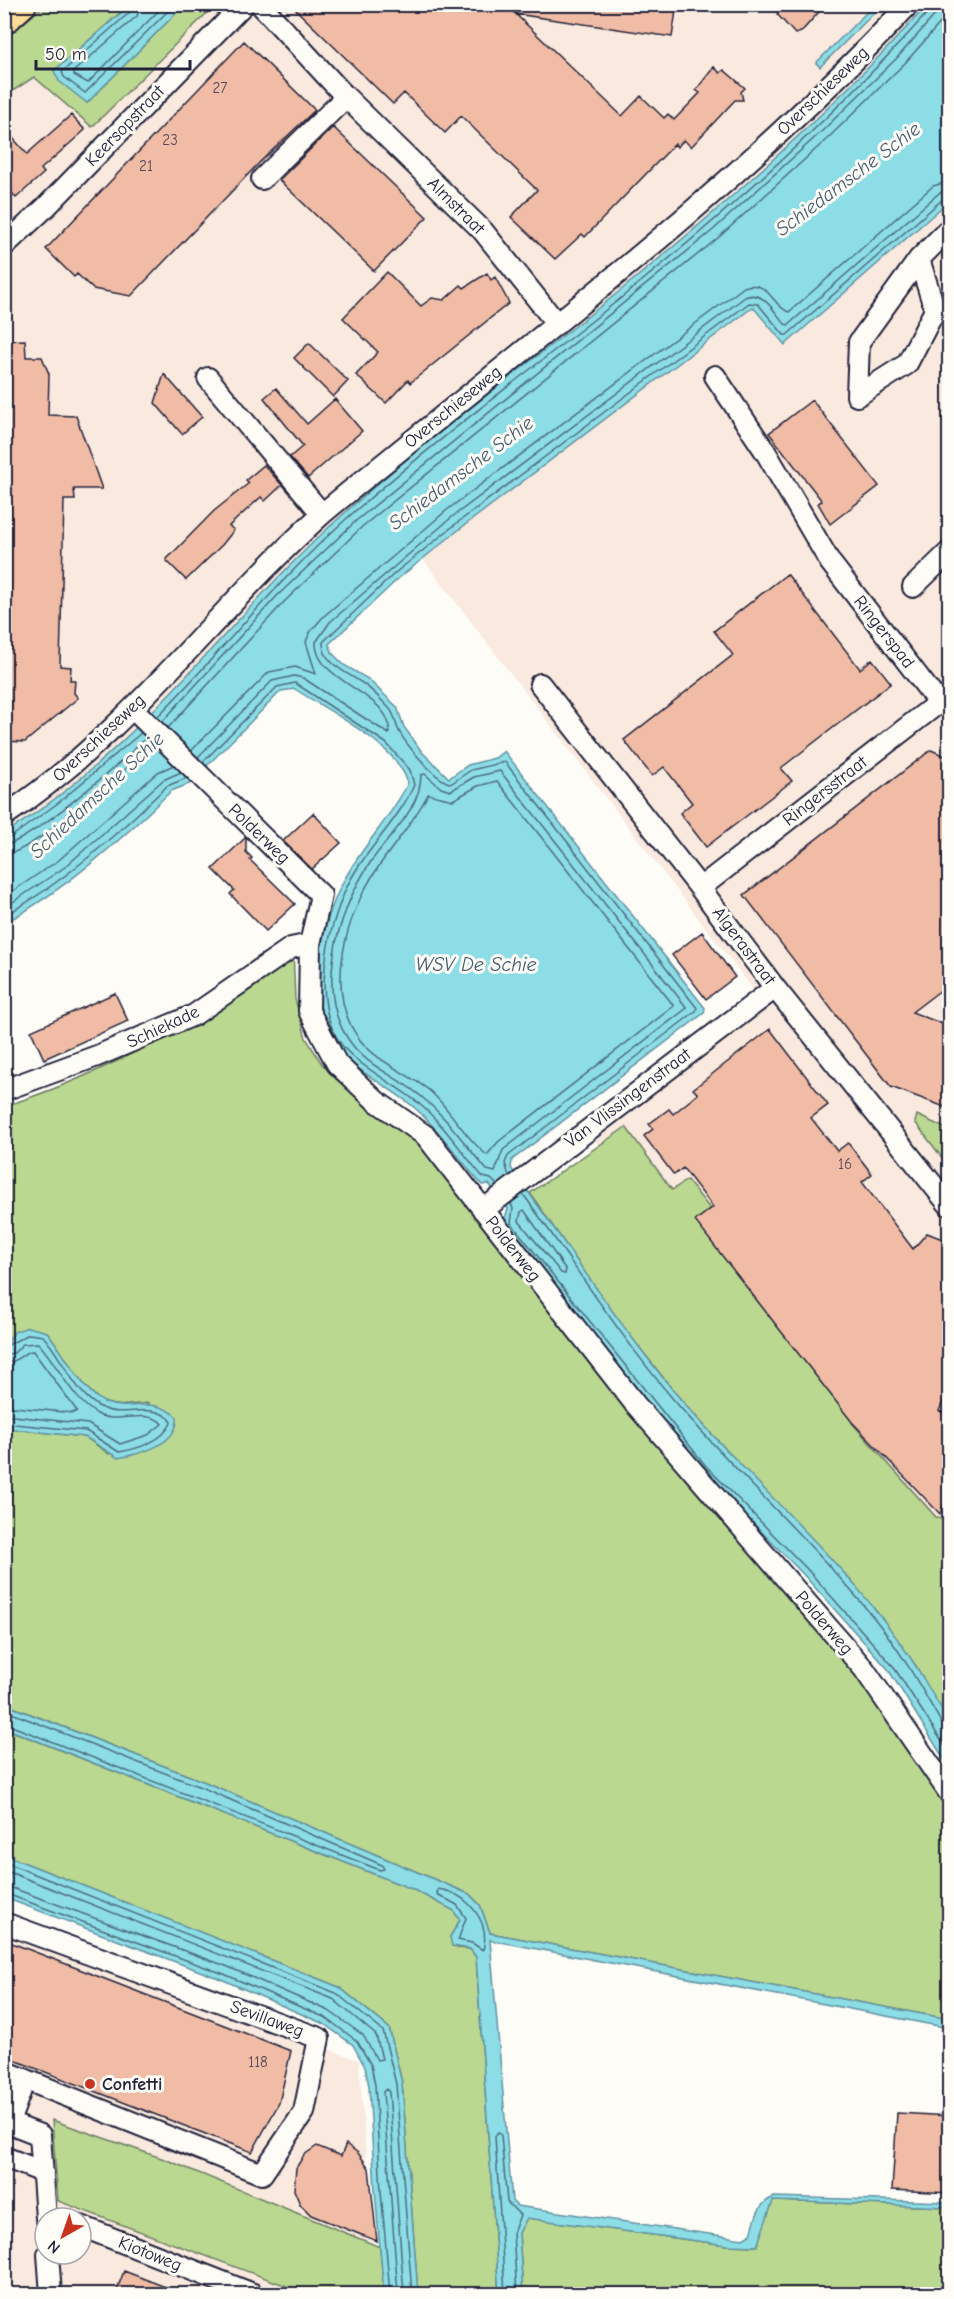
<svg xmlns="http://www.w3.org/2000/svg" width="954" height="2299" viewBox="0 0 954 2299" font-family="'Comic Neue',sans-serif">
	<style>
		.built { fill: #f9e9de; fill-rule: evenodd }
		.green { fill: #bad890; stroke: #6e7d66; stroke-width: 1.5 }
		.water { fill: #8cdde6; stroke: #6292a2; stroke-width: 1.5 }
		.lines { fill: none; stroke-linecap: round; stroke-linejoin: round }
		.shore { stroke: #4c6d7f; stroke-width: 1.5 }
		.building { fill: #f1bca5; stroke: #22223b; stroke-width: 1.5 }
		.minor-casing { stroke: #22223b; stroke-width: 24 }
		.major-casing { stroke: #22223b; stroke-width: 30 }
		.minor { stroke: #fdfcf7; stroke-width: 20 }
		.major { stroke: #fedd96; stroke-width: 26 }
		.poi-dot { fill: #c8321e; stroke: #fdfcf7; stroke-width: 2 }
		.labels { text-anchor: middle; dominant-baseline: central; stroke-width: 6; stroke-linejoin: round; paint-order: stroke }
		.number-label { font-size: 15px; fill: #564856 }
		.street-label { font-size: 18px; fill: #22223b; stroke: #fdfcf7 }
		.poi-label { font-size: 18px; font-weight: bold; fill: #22223b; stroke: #fdfcf7; text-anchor: start }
		.water-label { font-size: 20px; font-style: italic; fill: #425a6e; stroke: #fdfcf7 }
	</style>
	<rect width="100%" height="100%" fill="#fdfcf7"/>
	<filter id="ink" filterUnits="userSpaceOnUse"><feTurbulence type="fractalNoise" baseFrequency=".0167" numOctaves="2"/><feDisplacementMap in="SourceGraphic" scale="12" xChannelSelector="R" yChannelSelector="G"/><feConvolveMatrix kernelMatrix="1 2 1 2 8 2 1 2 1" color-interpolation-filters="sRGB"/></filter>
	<g filter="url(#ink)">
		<path class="built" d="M5,5H949V1544L911,1526L595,1141L762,1001L390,516L5,854Z
			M4,1917L359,2061L376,2294H5ZM45,2218H81V2254H45Z"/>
		<path class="green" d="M45,5H129L54,71L87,103L184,5H215L92,127L34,77L5,96V39Z
			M293,949L295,999L306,1038L322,1064L336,1079L417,1138L622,1403L688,1482L789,1586L919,1750L949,1805V2019L490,1933L480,1905L469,1894L205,1782L5,1704V1428L85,1437L109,1454L148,1403C135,1404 119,1408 106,1403C84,1394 63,1351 47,1332L6,1342L5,1347V1106C68,1086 130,1057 188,1023C224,1002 258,974 293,949Z
			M917,1115L949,1130V1167L915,1122Z
			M626,1127L672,1190L687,1180L847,1379L855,1406L852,1423L936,1517L949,1522V1726L916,1666L887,1625L850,1580L735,1460L677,1395L617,1319L530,1193Z
			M4,1728L412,1889L453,1910L460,1920L450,1937L457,1948L470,1949L476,1957L499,2294H418L402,2083L389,2028L339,1987L5,1855Z
			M52,2120L167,2160L380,2247L384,2294H308L58,2201Z
			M773,2201L949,2207V2294H523L519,2233L527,2218L727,2245L756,2246Z"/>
		<path class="water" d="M130,5H184L87,103L59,81L54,71Z
			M870,5H882L820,67L816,63L869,10Z
			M927,5H949V201L785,345L753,307L461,528L399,578L329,644L333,654L344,665L368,679L397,707L404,727L422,752L449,778L468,765L495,758L504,751L705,1008L704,1013L512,1160L511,1168C567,1244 617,1323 677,1395C760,1494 867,1577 930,1690C936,1701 947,1714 949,1726C952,1738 949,1754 949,1767L888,1669L802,1573L701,1470L503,1223L508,1209L489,1184L482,1185C460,1160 441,1132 416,1109C395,1090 367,1078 346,1058C303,1017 317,934 341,886C359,849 390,820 408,783C396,743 329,712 295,689L281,691L189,784L171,791C121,840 66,889 5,923V833C141,750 231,613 349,509C434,433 527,365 616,294C726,205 833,110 927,5Z
			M28,1327L47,1332C63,1351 84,1394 106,1403C133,1413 150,1394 177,1417C179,1444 140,1454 118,1458L85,1437L5,1428V1347L14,1332Z
			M4,1704L205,1782L469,1894L480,1905L490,1933L949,2019V2028L490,1940L512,2201L517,2206L743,2239L751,2234C756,2218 757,2204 774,2197L949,2202V2207L773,2201L757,2246L727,2245L527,2218L519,2233L523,2294H499L476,1957L470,1949L452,1946L450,1937L460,1920L453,1910L412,1889L5,1728Z
			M5,1855L339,1987L389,2028L402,2083L418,2294H384L375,2191L369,2086L365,2067L353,2045L324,2024L221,1979L5,1898Z"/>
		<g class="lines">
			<path class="shore" d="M133,4L131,11L62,72L64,77L85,93L175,4
				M141,4L137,16L74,71V75L88,83L165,4
				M157,717C224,649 282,575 354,512C440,437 532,369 621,298C730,210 836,115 929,11L931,4
				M162,722L278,595L357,520L712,231L820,133L897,58L935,15L938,4
				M168,728L285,601L363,526L718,238L826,140L905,63L942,21L947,4
				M191,751L269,672L295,667L316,674L306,642L310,632L324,616L447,510L744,287C770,279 771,306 789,312L933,186L950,181
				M198,757L272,681L294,676L303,678L389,734C396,694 314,683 316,642L330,622L452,517L745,297C763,289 774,312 785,324L788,325L939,193L950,190
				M203,762L277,687L295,683L386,743L410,770L414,785C397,824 362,852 345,891C325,938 308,1016 351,1055C371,1073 396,1085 417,1102C443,1123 462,1153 483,1177L491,1179L497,1185
				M500,771L687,1008L503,1150L495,1172L487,1170C466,1146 448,1119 423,1098C402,1079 372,1069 354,1047C312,997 337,912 370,863C388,836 421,809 421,775L425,774L441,788L450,791L474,777Z
				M497,781L674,1006L498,1142L487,1155C465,1138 451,1110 430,1091C408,1073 377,1062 360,1040C323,992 346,915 377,869C394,843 414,822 428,794L453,800L478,786Z
				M4,838L11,837L58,803L141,733
				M4,845C28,844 126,758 146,738
				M4,855C31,854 130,766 153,744
				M4,897L59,860L158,772L174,765
				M4,908L65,867L163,780L181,772
				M4,916C65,882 117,834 167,786L187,778
				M509,1176L505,1163L508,1156L696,1011L697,1008L505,762L471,770L452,783C438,784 404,742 398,729C395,722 395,714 389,708C381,700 372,689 362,683C348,673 322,663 323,642L395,573L457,523L749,303L758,304L784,335H787L943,199L950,197
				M523,1194C573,1262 618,1334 673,1399C740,1478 818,1547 882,1628C905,1658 923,1691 942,1724L950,1727
				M511,1203L513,1209L511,1223L706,1466L807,1569L893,1666L950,1754
				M524,1210L566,1270L565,1274L561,1273L519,1221L521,1212Z
				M4,1347L29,1334L43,1336C63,1358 75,1395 102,1408C125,1419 149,1401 170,1419L171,1423C163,1441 138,1449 119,1452L86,1431L4,1423
				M4,1355L14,1353L23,1344L38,1343C59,1365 70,1399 99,1415C117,1424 149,1408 162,1424L148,1435L120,1444L88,1424L4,1415
				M4,1364C17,1363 23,1351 33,1351L77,1411L73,1413L4,1406
				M4,1710L203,1788L382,1865L384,1869L380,1870L4,1723
				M4,1862L336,1993L383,2031L396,2084L412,2294
				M4,1870L333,1999L376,2035L382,2059L377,2060L363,2035L329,2011L226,1966L4,1885
				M438,1889C467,1893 491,1921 483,1950L472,1943L458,1940L466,1918L457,1905L437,1894Z
				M4,1893L224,1974L326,2018L357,2041L371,2065L375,2085L381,2191L390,2294
				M398,2294L383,2092L386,2089L389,2092L404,2294
				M505,2294L495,2136L498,2132L501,2135L507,2202L520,2215L513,2233L517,2294"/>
		</g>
		<path class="building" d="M290,4H505L622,116L641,96L664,118L668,114L674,120L700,93L696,90L714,67L720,73L724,70L745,88L741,92L743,100H735L691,147L684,140L677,147L675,144L585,237L582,234L555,259L511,217L537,190L461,116L445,133L404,93L393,104Z
			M517,4H677L672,37L516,14Z
			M785,4H826L801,32L795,34L777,14Z
			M244,41L315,110L260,162L131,296L93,289L77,274L74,277L46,249Z
			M71,115L85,130L41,169L44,173L16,198L4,183V128L27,154Z
			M333,127L427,217L374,271L279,180Z
			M387,272L421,306L432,298L444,300L461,285L464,288L487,273L491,280L495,277L509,303L410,383L408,380L386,403L356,375L378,352L343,318Z
			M25,340L26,357H42L49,374L48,415L76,416L102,489H74L75,500H64L60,666L71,667L70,680H75L74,693L78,698L25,742L4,741V341Z
			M309,343L348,381L333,397L294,358Z
			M164,374L202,417L182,434L155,403Z
			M276,388L307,424L335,399L362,431L308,478L290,457L303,446L264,398Z
			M812,400L879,486L830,524L818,503L822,501L769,433Z
			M264,465L282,485L265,501L261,497L229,526L234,530L222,545L186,580L166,560L214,511L249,483L246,480Z
			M787,574L860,669L872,659L891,683L781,768L792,781L706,847L680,813L692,803L664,767L652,776L624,740L733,655L714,631Z
			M931,750L950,758V983L912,1012L950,1027V1109L891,1087L744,895Z
			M313,813L341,843L312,869L283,841Z
			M246,837V852L252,858L250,860L295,904L266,931L230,894L234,890L213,869Z
			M702,932L735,977L706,999L672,955Z
			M115,993L128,1021L44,1059L31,1031Z
			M770,1029L828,1105L811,1118L837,1151L848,1143L872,1174L862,1182L913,1249L927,1233L950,1242V1385L939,1411L950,1415V1489L940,1514L852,1422L794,1348L695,1221L713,1207L683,1168L674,1175L644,1136L653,1129L649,1124L669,1109L673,1114L698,1094L693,1089Z
			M4,1940L291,2051L279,2103L252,2152L4,2056Z
			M897,2113L950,2116V2193L892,2190Z
			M346,2144L358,2153L369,2168L377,2241L311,2215L300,2204L294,2190L296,2168L304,2155L317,2146L341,2156Z
			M124,2271L181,2293V2295H115Z"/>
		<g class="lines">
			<defs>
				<path id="minor" d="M260,4L346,97L483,231L557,324
					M262,179L346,97
					M4,246L46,207L244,4
					M919,259L935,310L907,364L857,396L859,342L919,259L950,228
					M715,376L765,451L830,562L938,702
					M208,378L322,514
					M913,587L950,551
					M540,684L700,888L775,988L950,1206
					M133,709L321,895L310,944L309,1011L337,1064L376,1101L426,1136L635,1404L864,1669L950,1794
					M4,816C128,734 214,612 322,514C521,349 732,195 909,4
					M700,888L950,694
					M4,1090L97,1056L194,1015L291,948L310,944
					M483,1210L775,988
					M4,1923L319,2038L304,2112L262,2174L4,2071
					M4,2121L40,2135L46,2218
					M9,2122L25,2079
					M4,2157L43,2172
					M81,2226L253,2294
					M48,2254L51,2294"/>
				<path id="major" d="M4,21L23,4"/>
			</defs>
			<use href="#minor" class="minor-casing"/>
			<use href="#major" class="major-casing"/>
			<use href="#minor" class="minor"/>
			<use href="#major" class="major"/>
		</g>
	</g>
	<circle class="poi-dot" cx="90" cy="2084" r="6"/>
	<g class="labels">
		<g class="number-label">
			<text x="220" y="88">27</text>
			<text x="170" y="140">23</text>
			<text x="146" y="166">21</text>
			<text x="845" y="1164">16</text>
			<text x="258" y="2062">118</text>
		</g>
		<g class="street-label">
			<text transform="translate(823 91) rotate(-44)">Overschieseweg</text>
			<text transform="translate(125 126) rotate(-46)">Keersopstraat</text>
			<text transform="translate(456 206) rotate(45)">Almstraat</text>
			<text transform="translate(453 407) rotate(-39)">Overschieseweg</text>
			<text transform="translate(884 632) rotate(52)">Ringerspad</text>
			<text transform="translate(99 738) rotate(-43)">Overschieseweg</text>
			<text transform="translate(825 791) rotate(-38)">Ringersstraat</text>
			<text transform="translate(259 834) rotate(44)">Polderweg</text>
			<text transform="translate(744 946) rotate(53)">Algerastraat</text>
			<text transform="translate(163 1027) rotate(-25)">Schiekade</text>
			<text transform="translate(628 1098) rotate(-37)">Van Vlissingenstraat</text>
			<text transform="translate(513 1249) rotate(52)">Polderweg</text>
			<text transform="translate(824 1623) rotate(49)">Polderweg</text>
			<text transform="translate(267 2019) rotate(20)">Sevillaweg</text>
			<text transform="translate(150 2254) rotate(22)">Kiotoweg</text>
		</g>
		<g class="poi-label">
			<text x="102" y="2084">Confetti</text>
		</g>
		<g class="water-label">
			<text transform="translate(848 179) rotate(-37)">Schiedamsche Schie</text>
			<text transform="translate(461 473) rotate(-37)">Schiedamsche Schie</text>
			<text transform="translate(97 795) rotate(-43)">Schiedamsche Schie</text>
			<text x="476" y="964">WSV De Schie</text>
		</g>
	</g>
	<rect width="954" height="2299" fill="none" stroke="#fdfcf7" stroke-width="24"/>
	<rect x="12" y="12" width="930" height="2275" fill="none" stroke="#22223b" stroke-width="2" filter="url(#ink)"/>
	<g transform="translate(63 2236) rotate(220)"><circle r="28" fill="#fdfcf7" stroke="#a5a5ac" stroke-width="1.5"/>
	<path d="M0-4.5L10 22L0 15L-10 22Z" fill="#c8321e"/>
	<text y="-9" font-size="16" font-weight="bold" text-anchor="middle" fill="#22223b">N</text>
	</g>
	<path d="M36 60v9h154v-9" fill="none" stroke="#22223b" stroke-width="3"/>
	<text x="45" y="60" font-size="18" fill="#22223b" stroke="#fdfcf7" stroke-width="4.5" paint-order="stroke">50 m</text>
</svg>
